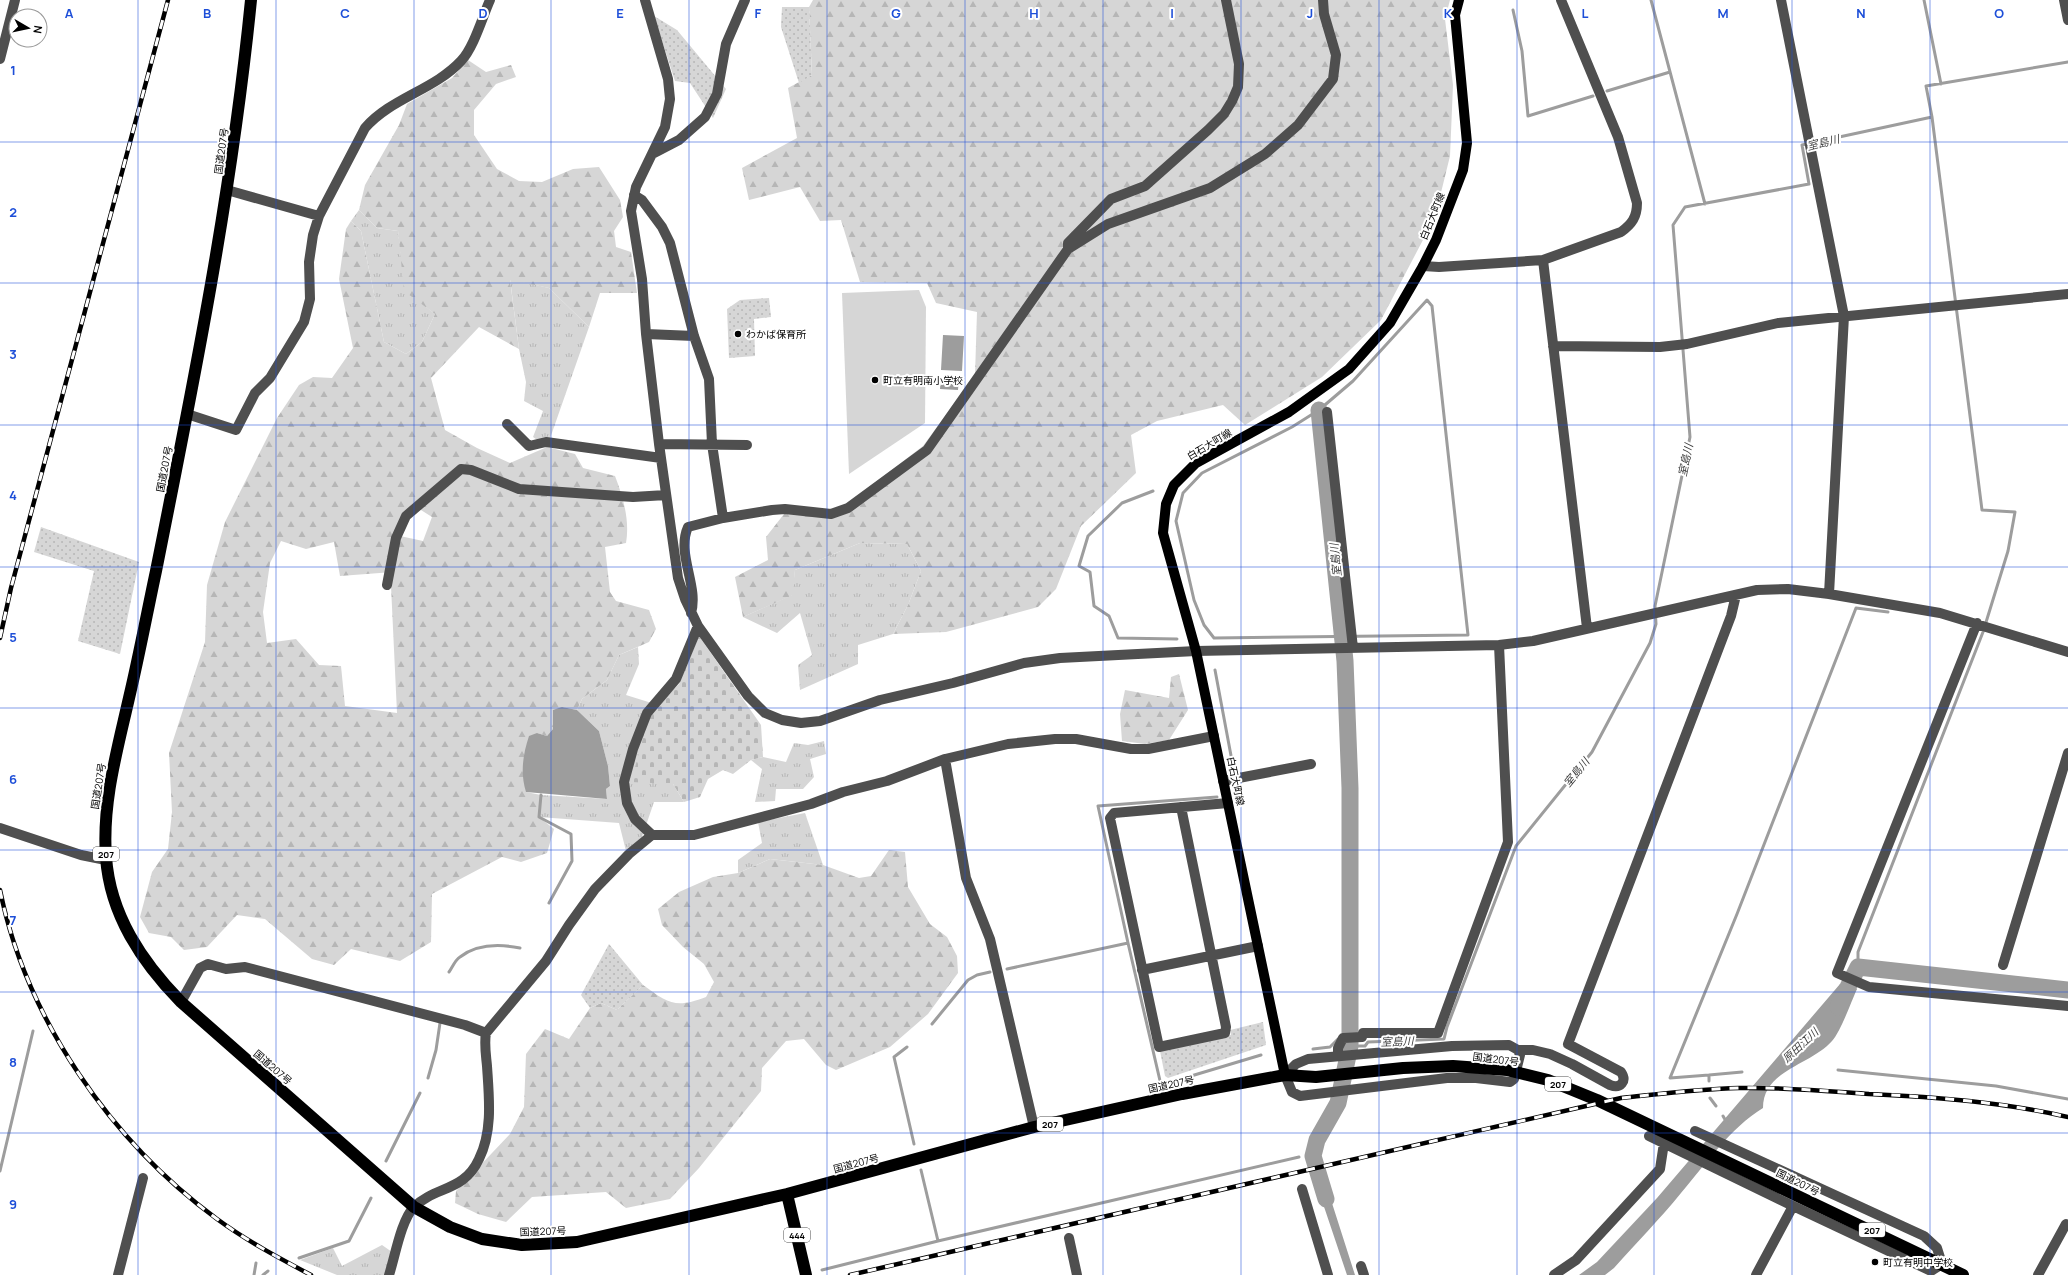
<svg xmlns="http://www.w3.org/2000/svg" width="2068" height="1275" viewBox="0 0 2068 1275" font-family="Manrope,'Noto Sans JP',sans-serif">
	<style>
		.grass { fill: url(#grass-tufts) }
		.forest { fill: url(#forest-firs); fill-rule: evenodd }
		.cemetery { fill: url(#cemetery-stones) }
		.park { fill: url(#park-dots) }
		.pitch { fill: #d6d6d6 }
		.water { fill: #9d9d9d }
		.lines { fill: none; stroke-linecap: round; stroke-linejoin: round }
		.stream { stroke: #9d9d9d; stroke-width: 3 }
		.river { stroke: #9d9d9d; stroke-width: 17 }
		.minor { stroke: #4f4f4f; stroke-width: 10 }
		.major { stroke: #000; stroke-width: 10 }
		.highway { stroke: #000; stroke-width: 12 }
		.rail-casing { stroke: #000; stroke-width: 4.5 }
		.rail { stroke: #fff; stroke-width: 3; stroke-dasharray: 9; stroke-linecap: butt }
		.grid { fill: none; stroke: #1d4ed8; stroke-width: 1; stroke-opacity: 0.55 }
		.poi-dot { fill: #000; stroke: #fff; stroke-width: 1.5 }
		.labels { text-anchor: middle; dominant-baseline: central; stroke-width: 4; stroke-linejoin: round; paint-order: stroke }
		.shield { fill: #fff; stroke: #4c4c4c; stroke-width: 1 }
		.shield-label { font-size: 9px; font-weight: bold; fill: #000 }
		.street-label { font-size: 10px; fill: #000; stroke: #fff }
		.poi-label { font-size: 10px; fill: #000; stroke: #fff; text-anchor: start }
		.water-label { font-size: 11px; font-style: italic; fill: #3e3e3e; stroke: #fff }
		.grid-label { font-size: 13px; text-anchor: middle; font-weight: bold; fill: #1d4ed8; stroke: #fff; stroke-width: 4; stroke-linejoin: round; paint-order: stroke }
	</style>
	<defs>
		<pattern id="grass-tufts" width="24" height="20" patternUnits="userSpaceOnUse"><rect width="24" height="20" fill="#d6d6d6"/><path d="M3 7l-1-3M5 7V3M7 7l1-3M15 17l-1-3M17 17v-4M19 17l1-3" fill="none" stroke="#b6b6b6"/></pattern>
		<pattern id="forest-firs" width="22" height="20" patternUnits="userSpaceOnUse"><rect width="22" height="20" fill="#d6d6d6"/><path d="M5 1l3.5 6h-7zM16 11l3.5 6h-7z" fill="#b6b6b6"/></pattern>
		<pattern id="cemetery-stones" width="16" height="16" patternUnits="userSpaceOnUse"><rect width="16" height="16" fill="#d6d6d6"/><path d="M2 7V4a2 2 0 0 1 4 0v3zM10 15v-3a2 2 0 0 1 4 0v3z" fill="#b6b6b6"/></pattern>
		<pattern id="park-dots" width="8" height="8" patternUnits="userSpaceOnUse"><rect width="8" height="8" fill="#d6d6d6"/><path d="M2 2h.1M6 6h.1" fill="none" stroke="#b6b6b6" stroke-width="1.8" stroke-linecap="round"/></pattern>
	</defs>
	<rect width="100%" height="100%" fill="#fff"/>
	<path class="grass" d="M359,210L377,228L398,231L405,290L435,314L422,342L406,354L384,342L361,231L351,221Z
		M510,279L549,288L589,327L547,447L533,437L543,411L524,401L526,382L519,349Z
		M860,543L907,544L921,571L908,605L893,634L858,645V664L800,690L798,665L812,655L800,613L777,633L743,617L792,595L795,570Z
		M638,647L639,664L626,695L658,705L673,784L684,802H654L642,837L626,851L619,823L539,817L541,795L607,799L606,789L610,786L608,766L599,731L577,710L582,699L607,680L619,655Z
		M824,741L826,754L810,759L814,777L803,789H776L775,801L755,802L762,769L751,760L763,757L786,762L794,743L808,745Z
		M805,813L823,865L770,859L738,873V860L762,843L758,822Z
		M382,1245L392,1252L384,1275H337L300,1260L333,1248L342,1266Z"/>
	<path class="forest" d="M813,0H1450L1445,19L1453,85L1450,156L1435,217L1381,320L1322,377L1245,425L1223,405L1157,421L1131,435L1136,473L1081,526L1056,589L1038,607L946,632L893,634L908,605L921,571L907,544L860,543L795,570L793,595L743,617L735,577L768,560L766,537L784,514L831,511L847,504L923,446L975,375L977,312L936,303L927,283L860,282L841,220L820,221L800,187L749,200L742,168L797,138L788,88L812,75L809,7Z
		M468,60L486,72L511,65L516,77L496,84L474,110V135L497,169L519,181L542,182L573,169L599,167L620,200L623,217L614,231L616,247L631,252L637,293H600L589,327L549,288L510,280L519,349L479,327L431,378L445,430L477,448L510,463L547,447L575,454L583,468L615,476C623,497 630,520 626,543L605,547L610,592L616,601L649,610L656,629L649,642L619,655L607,680L582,699L577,710L562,707L553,729L547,736L537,733L526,792L541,795L539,817L554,829L547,853L521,862L502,857L432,894L431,942L400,961L351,949L334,965L312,959L265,919L237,915L207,947L184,950L171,937L149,933L140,917L152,872L168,849L172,812L169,753L205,642L207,585L225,522L277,418L299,385L313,377L332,378L353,348L339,279L346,229L351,221L361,231L384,342L406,354L422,342L435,314L404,291L398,231L377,228L359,210L365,185L399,125L407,104L452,78ZM413,505L432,517L423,541L400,536ZM281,541L306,549L334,542L340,576L393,572L391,586L397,713L345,706L341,666L319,665L296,639L267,643L263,612L270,563Z
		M1179,674L1188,710L1169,740L1145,744L1122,741L1120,714L1125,690L1169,698L1171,677Z
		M889,850L905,852L908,887L930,924L947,937L957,956L958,973L928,1014L890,1047L836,1070L826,1065L804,1039L786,1041L762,1068L761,1091L699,1168L670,1199L626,1208L606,1192L532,1197L506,1222L478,1214L455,1203L456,1191L510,1134L524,1107L526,1054L545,1029L569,1039L590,1008L601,1003L617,1010L643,985C668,1003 675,1009 706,997L714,982L704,964L683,947L662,925L658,909L679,892L713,877L738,873L770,859L823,865L859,878L871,876Z"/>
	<path class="cemetery" d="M699,636L761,725L763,757L751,760L733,774L723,770L708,779L700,797L684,802L673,784L631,782L648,720L658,705L679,684Z"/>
	<path class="park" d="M782,7H809L812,75L799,83L781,27Z
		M654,16L677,30L726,89L713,118L690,83L675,81Z
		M769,298L771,317L754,319L755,356L729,358L727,309L740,300Z
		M41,527L139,562L120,654L78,641L94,571L34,552Z
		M609,944L643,985L617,1010L601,1003L590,1008L581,995Z
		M1263,1022L1266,1045L1168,1078L1165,1076L1160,1051L1231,1035L1230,1030Z"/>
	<path class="pitch" d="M919,290L926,307L925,423L849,474L842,293Z"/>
	<path class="water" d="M943,335L964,336L962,371L941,370Z
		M941,377L959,378L958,390L940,389Z
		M562,707L577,710L599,731L608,766L610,786L606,789L607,799L526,792C520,773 523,754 529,736L537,733L547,736L553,729V710Z
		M1840,984L1857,989C1851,1002 1841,1031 1832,1041C1811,1065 1763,1070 1763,1108C1730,1128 1706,1164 1681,1193C1660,1219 1636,1243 1614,1268L1605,1275H1579L1597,1262L1657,1198Z
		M1323,1175L1355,1275H1347L1314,1177Z"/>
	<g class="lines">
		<path class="stream" d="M1651,0L1705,204
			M1924,0L1941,84
			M1513,10L1522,51L1528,116L1593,96
			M1607,91L1670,72
			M1427,300L1432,306L1468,635L1214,638L1204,625L1194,600L1176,521L1183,493L1202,473L1292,427L1319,410L1353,381Z
			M1153,491L1122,503L1088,536L1079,566L1090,572L1094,606L1109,616L1118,638L1177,639
			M1215,670L1238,793
			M541,795L539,817L571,834L572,861L549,903
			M1128,943L1161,1085L1261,1055
			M1858,967V952L1983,632L2008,551L2015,512L1982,510L1932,117
			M1007,969L1128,943L1098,806L1217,797
			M449,972C452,968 455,960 460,957C477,944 500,944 520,948
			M932,1024L968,980L977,975L990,972
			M1350,1046H1365L1368,1042L1444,1039L1447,1027L1516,846L1592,752L1650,643L1656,624L1655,606L1690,437L1673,225L1685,207L1809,184L1802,145L1932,117L1926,86L2068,62
			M907,1047L894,1057L914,1144
			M1313,1049L1330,1047L1338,1039
			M1838,1070L1996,1086L2068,1099
			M1709,1075L1742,1072
			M428,1078L436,1050L440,1023
			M1709,1081V1075L1670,1078L1737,914L1856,608L1888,612
			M1710,1098L1716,1106
			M1723,1116L1727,1123
			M386,1161L420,1093
			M0,1171L33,1031
			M938,1241L1299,1157
			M299,1258L349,1241L371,1198
			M822,1270L938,1241L921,1170
			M254,1275L256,1263
			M263,1275L268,1271"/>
		<path class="river" d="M1319,410L1345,661L1350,788V1046L1338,1103L1317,1140L1313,1156L1326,1199
			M1838,1007L1858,967L2068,990"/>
		<path class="minor" d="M645,0L668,79L670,99L665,127L636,187L631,211L642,279L646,334L659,444L678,578L685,599L698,626L748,696L765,713L782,720L801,723L820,721L880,700L953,683L1024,663L1060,658L1196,651L1499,645L1533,641L1757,590L1788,589L1829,594L1940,613L2068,652
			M1561,0L1618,137L1637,203C1637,217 1632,224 1621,232L1543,260L1587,628
			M1781,0L1844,316L1829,594
			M2064,0L2068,20
			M0,59L15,0
			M654,153L679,140L705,117L717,94L726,44L745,0
			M227,190L319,216
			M634,195L642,200L662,227L670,243L694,336L709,379L712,444L723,518
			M1068,249V243L1111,199L1145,186L1208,130L1224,114L1232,101L1238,87L1239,64L1226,0
			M1423,266L1439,267L1543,260
			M646,334L694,336
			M1553,346L1660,347L1687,344L1778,323L2068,294
			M1327,412L1353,648
			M187,414L236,430L255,393L270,378L304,322L310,299L309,262L313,235L319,216L365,128C391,98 434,90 461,61C474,47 482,18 490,0
			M507,424L529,446L546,442L661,458
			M659,444L747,445
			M387,585L396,538L406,516L461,469L471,470L519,489L633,497L666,495
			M691,613C699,586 676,554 688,527L723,518L772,510L785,509L831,514L848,508L927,450L1068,249L1108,224L1210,188L1265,154L1298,125L1333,79L1336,55L1324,14L1323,0
			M1977,623L1837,973L1869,987L2068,1006
			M945,759L966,878L990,939L1034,1127
			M1223,781L1311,764
			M1181,807L1226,1027L1225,1033L1159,1047L1110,818L1114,813L1228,803
			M0,828L81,855L106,860
			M652,835L635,819L627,803L624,782L633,749L647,713L676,679L698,626
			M2003,965L2068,753
			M1142,970L1258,946
			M181,1002L200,968L208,964L226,969L245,967L465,1025L486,1033
			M1518,1050L1520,1055L1514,1079L1510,1082L1476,1078H1447L1300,1096L1292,1092L1285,1075L1296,1064L1308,1059L1452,1046L1509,1045L1518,1050H1533L1550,1054L1572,1064L1610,1085C1621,1089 1627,1081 1621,1072L1568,1044L1731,616L1736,595
			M1338,1055V1048L1343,1038L1362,1037L1363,1033H1438L1508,842L1499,645
			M1695,1131L1924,1236L1937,1248L1942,1264L1931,1271L1793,1206L1756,1275
			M1649,1136L1793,1206
			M1302,1189L1328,1275
			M1069,1238L1077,1275
			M1361,1266L1364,1275
			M118,1275L143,1178
			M389,1275C395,1257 401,1220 414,1207C435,1186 464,1192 479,1159C493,1131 489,1097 487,1066C486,1055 484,1044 486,1033L546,961L569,925L595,889L629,854L652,835H694L811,804L843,792L887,781L945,759L1008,744L1055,739H1076L1131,749H1148L1214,736
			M1554,1275L1576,1260L1660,1169L1664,1143
			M2038,1275L2066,1224"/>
		<path class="major" d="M1285,1075L1196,651L1163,533L1166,504L1174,485L1196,463L1289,412L1349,369L1390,323L1423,266L1436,240L1463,170L1467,143L1455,15L1459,0"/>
		<path class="highway" d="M251,0C232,192 194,381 156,571C147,613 139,656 129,698C117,751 102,803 106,857C110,915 142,962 181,1002L414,1207L450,1227L482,1239L522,1245L577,1242L787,1194L1034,1127L1182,1094L1285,1075L1316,1077L1403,1068L1453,1066L1507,1070L1548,1080L1597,1100L1963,1275
			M787,1194L806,1275"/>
		<defs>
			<path id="rail" d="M0,638L11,588L168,0
				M0,890C26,1019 112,1142 217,1219C247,1241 279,1258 311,1275
				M850,1275L1621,1098C1660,1094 1699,1089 1739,1088C1782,1087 1826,1091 1869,1094C1936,1097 2002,1102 2068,1117"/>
		</defs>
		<use href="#rail" class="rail-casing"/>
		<use href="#rail" class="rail"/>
	</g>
	<path class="grid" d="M138,0V1275M276,0V1275M414,0V1275M551,0V1275M689,0V1275M827,0V1275M965,0V1275M1103,0V1275M1241,0V1275M1379,0V1275M1517,0V1275M1654,0V1275M1792,0V1275M1930,0V1275M0,142H2068M0,283H2068M0,425H2068M0,567H2068M0,708H2068M0,850H2068M0,992H2068M0,1133H2068"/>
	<g class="poi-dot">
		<circle cx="738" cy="334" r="4"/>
		<circle cx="875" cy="380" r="4"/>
		<circle cx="1875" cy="1262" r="4"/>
	</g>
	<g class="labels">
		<g class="shield">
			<rect x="93" y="847" width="26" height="14" rx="3"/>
			<rect x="1545" y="1077" width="26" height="14" rx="3"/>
			<rect x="1037" y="1117" width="26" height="14" rx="3"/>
			<rect x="1859" y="1223" width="26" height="14" rx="3"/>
			<rect x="784" y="1228" width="26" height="14" rx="3"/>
		</g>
		<g class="shield-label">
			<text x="106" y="854">207</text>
			<text x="1558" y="1084">207</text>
			<text x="1050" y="1124">207</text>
			<text x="1872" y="1230">207</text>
			<text x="797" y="1235">444</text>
		</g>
		<g class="street-label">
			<text transform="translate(221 151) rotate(-82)">国道207号</text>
			<text transform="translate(1432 216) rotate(-68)">白石大町線</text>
			<text transform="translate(1209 444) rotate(-31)">白石大町線</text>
			<text transform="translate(164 469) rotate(-79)">国道207号</text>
			<text transform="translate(1236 781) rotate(78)">白石大町線</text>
			<text transform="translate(98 786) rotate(-81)">国道207号</text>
			<text transform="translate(1496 1059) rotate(7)">国道207号</text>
			<text transform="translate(273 1067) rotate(41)">国道207号</text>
			<text transform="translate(1171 1084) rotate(-12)">国道207号</text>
			<text transform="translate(856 1163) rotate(-15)">国道207号</text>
			<text transform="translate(1798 1182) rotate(26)">国道207号</text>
			<text transform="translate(543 1231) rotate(-2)">国道207号</text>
		</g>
		<g class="poi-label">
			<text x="746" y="334">わかば保育所</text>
			<text x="883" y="380">町立有明南小学校</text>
			<text x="1883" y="1262">町立有明中学校</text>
		</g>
		<g class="water-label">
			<text transform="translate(1823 142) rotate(-14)">室島川</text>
			<text transform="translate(1685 460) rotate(-78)">室島川</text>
			<text transform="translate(1335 560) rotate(-96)">室島川</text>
			<text transform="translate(1576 772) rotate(-51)">室島川</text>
			<text transform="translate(1397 1041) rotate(-2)">室島川</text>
			<text transform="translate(1800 1045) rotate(-43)">原田江川</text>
		</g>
	</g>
	<g class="grid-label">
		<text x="69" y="18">A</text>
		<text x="207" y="18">B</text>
		<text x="345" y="18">C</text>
		<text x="483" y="18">D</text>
		<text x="620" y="18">E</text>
		<text x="758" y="18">F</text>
		<text x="896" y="18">G</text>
		<text x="1034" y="18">H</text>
		<text x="1172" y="18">I</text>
		<text x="1310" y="18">J</text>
		<text x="1448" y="18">K</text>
		<text x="1585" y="18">L</text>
		<text x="1723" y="18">M</text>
		<text x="1861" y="18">N</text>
		<text x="1999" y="18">O</text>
		<text x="13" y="75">1</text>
		<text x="13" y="217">2</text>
		<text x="13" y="359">3</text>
		<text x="13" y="500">4</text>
		<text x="13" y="642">5</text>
		<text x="13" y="784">6</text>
		<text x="13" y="925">7</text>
		<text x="13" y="1067">8</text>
		<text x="13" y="1209">9</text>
	</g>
	<g transform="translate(28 28) rotate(99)"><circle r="19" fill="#ffffff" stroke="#999999"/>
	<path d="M0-3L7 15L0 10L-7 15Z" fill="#000000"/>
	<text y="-6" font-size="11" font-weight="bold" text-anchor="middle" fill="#000000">N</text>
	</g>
</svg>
